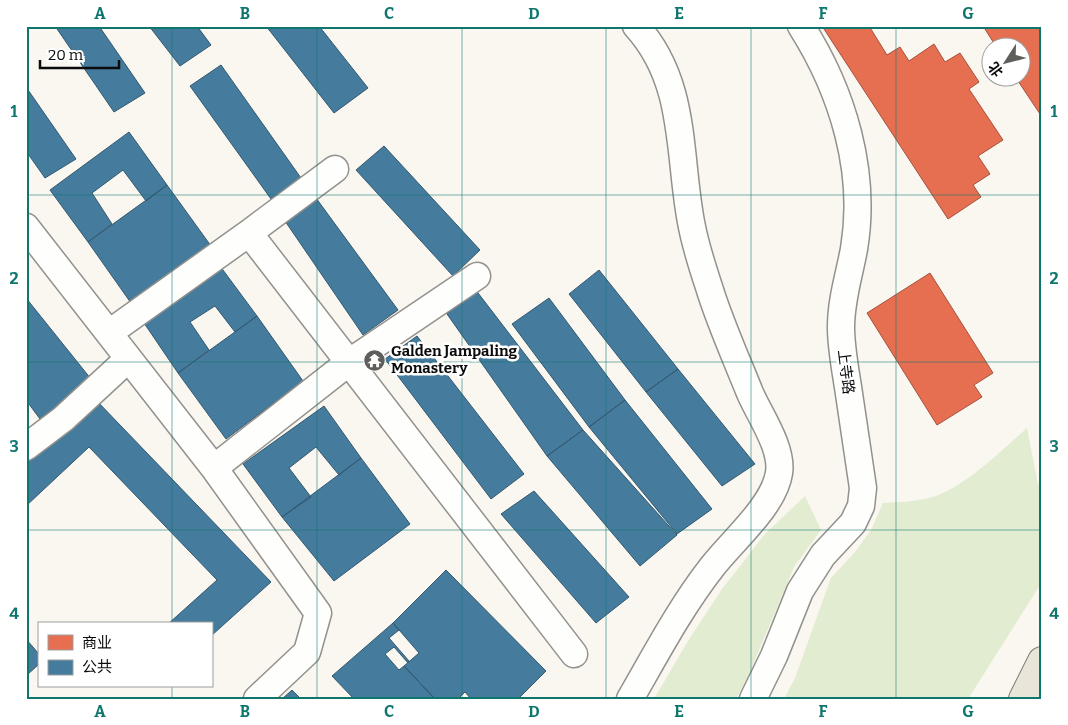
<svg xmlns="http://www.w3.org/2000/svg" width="1068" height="725" viewBox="0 0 1068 725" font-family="Bitter,'Noto Sans SC',serif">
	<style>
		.green { fill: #e2ecd1 }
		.shops { fill: #e76f51; stroke: #a5513c }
		.public { fill: #457b9d; stroke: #345971 }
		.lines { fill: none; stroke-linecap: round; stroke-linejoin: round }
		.minor-casing { stroke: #92918e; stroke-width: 29 }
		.major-casing { stroke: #7f7f7b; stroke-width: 30 }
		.minor { stroke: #fefefd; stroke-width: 26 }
		.major { stroke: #e9e5d9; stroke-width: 28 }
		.grid { fill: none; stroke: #0f766e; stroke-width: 1; stroke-opacity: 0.55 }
		.labels { text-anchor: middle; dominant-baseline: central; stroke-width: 5; stroke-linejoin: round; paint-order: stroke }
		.poi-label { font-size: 15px; font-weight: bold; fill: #0b0b0b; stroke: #fff; text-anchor: start }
		.street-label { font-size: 15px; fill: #0b0b0b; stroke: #fff }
		.neatline { fill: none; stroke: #0f766e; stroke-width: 2 }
		.grid-label { font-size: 16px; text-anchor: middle; font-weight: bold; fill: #0f766e }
	</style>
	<rect width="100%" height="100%" fill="#f9f7ef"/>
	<path class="green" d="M1027,428L1038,484L1042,487V582L968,699H784L795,678L831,578L855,552L871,530L883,503C898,502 914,502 929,498C961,491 1002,450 1027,428Z
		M805,496L821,530L794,567L749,674L736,699H654L688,641L722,589L765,534Z"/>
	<path class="shops" d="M822,26H869L887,55L900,47L909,61L934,44L945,62L960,53L979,82L969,89L1003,140L978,156L990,174L973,185L981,197L948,219Z
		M983,26H1042V117L1016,78H1020V48H997Z
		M930,273L993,373L974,385L982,397L937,425L867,313Z"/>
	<path class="public" d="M55,26H99L145,93L114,112Z
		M149,26H197L211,45L180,66Z
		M266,26H319L368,88L334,113Z
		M221,65L301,178L271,199L190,86Z
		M26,87L76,159L45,178L26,151Z
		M129,132L167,185L146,201L123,170L92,193L112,224L88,242L50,190Z
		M384,146L480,250L453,276L356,170Z
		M167,185L211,246L131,303L88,242Z
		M316,198L398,310L363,335L285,221Z
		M220,266L257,316L235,332L215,306L190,322L209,350L178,373L144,323Z
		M599,270L678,369L646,392L569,294Z
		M475,289L583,430L547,456L447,314Z
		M26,298L91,379L40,419L26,400Z
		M549,298L625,400L589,427L512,324Z
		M257,316L303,381L226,439L178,373Z
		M417,336L524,474L491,499L385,359Z
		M678,369L755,464L722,486L646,392Z
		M96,400L271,582L211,636V624H168L217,580L89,447L26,506V461Z
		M625,400L712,509L677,534L589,427Z
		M324,406L361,458L339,475L316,447L289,468L311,497L282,517L243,464Z
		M583,430L677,535L640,566L547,456Z
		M361,458L410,524L334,581L282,517Z
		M534,491L629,597L596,623L501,514Z
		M446,570L546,671L518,699H471L465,692L458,699H435L404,666L419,653L393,623Z
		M393,623L399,630L389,638L409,661L408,663L394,647L385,654L399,670L404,666L435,699H354L332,676Z
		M26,639L39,654V664L26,676Z
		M292,690L301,699H282Z"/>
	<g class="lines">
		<defs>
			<path id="minor" d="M26,227L214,468L318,613L307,652L257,699
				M249,233L574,654
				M109,333L249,233L335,169
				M26,447L63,419L128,359
				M214,468L348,363L477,276
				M630,699C656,654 680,608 712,567C732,541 774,506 779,473C783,448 760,416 750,393C736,358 720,323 709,287C702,266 695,244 691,222C678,153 687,82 636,26
				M753,699L774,656L800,591L823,555L853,523L861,506L863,488C858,455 853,421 848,387C845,368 841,347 841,327C841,300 849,276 854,249C867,172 843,92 801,26"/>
			<path id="major" d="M1023,699L1042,661"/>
		</defs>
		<use href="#minor" class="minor-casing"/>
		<use href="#major" class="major-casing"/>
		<use href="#minor" class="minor"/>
		<use href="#major" class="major"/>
	</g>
	<path class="grid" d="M172,26V624M317,26V699M462,26V699M606,26V699M751,26V699M896,26V699M26,195H1042M26,362H1042M26,530H1042M172,686V699"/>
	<defs>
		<symbol id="temple-disc" viewBox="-11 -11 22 22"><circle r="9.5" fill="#5e5e5b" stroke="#fff"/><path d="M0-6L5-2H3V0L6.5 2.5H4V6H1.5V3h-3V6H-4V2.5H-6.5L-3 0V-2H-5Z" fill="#fff"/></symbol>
	</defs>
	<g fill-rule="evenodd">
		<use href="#temple-disc" x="362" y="348" width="25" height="25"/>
	</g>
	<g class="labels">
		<g class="poi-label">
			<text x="391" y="351">Galden Jampaling<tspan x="391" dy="17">Monastery</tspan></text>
		</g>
		<g class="street-label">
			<text transform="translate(846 372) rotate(83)">上寺路</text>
		</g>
	</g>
	<rect width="1068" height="725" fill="none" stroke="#ffffff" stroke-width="55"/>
	<rect x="38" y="622" width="175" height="65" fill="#ffffff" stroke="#9d9d9d"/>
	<rect x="48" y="635" width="25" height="15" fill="#e76f51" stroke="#9d9d9d"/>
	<text x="82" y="648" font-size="15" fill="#0b0b0b">商业</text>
	<rect x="48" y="660" width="25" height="15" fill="#457b9d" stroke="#9d9d9d"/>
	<text x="82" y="672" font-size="15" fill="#0b0b0b">公共</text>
	<g transform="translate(1006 62) rotate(234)"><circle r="24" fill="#ffffff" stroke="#9d9d9d"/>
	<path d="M0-4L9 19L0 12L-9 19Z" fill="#5e5e5b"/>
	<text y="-8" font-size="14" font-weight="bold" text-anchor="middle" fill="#0b0b0b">北</text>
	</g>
	<path d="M40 60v8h79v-8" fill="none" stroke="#0b0b0b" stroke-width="2.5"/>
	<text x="48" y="60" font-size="15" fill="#0b0b0b" stroke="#ffffff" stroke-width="4" paint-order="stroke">20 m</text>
	<rect x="28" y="28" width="1012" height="670" class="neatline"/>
	<g class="grid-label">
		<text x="100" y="19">A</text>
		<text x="245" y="19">B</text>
		<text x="389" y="19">C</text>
		<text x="534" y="19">D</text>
		<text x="679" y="19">E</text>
		<text x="823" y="19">F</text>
		<text x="968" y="19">G</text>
		<text x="14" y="117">1</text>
		<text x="1054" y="117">1</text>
		<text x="14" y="284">2</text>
		<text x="1054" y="284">2</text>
		<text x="14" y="452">3</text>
		<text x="1054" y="452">3</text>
		<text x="14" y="619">4</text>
		<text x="1054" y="619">4</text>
		<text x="100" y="717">A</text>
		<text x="245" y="717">B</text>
		<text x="389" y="717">C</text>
		<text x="534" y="717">D</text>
		<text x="679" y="717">E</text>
		<text x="823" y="717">F</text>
		<text x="968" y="717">G</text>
	</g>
</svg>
